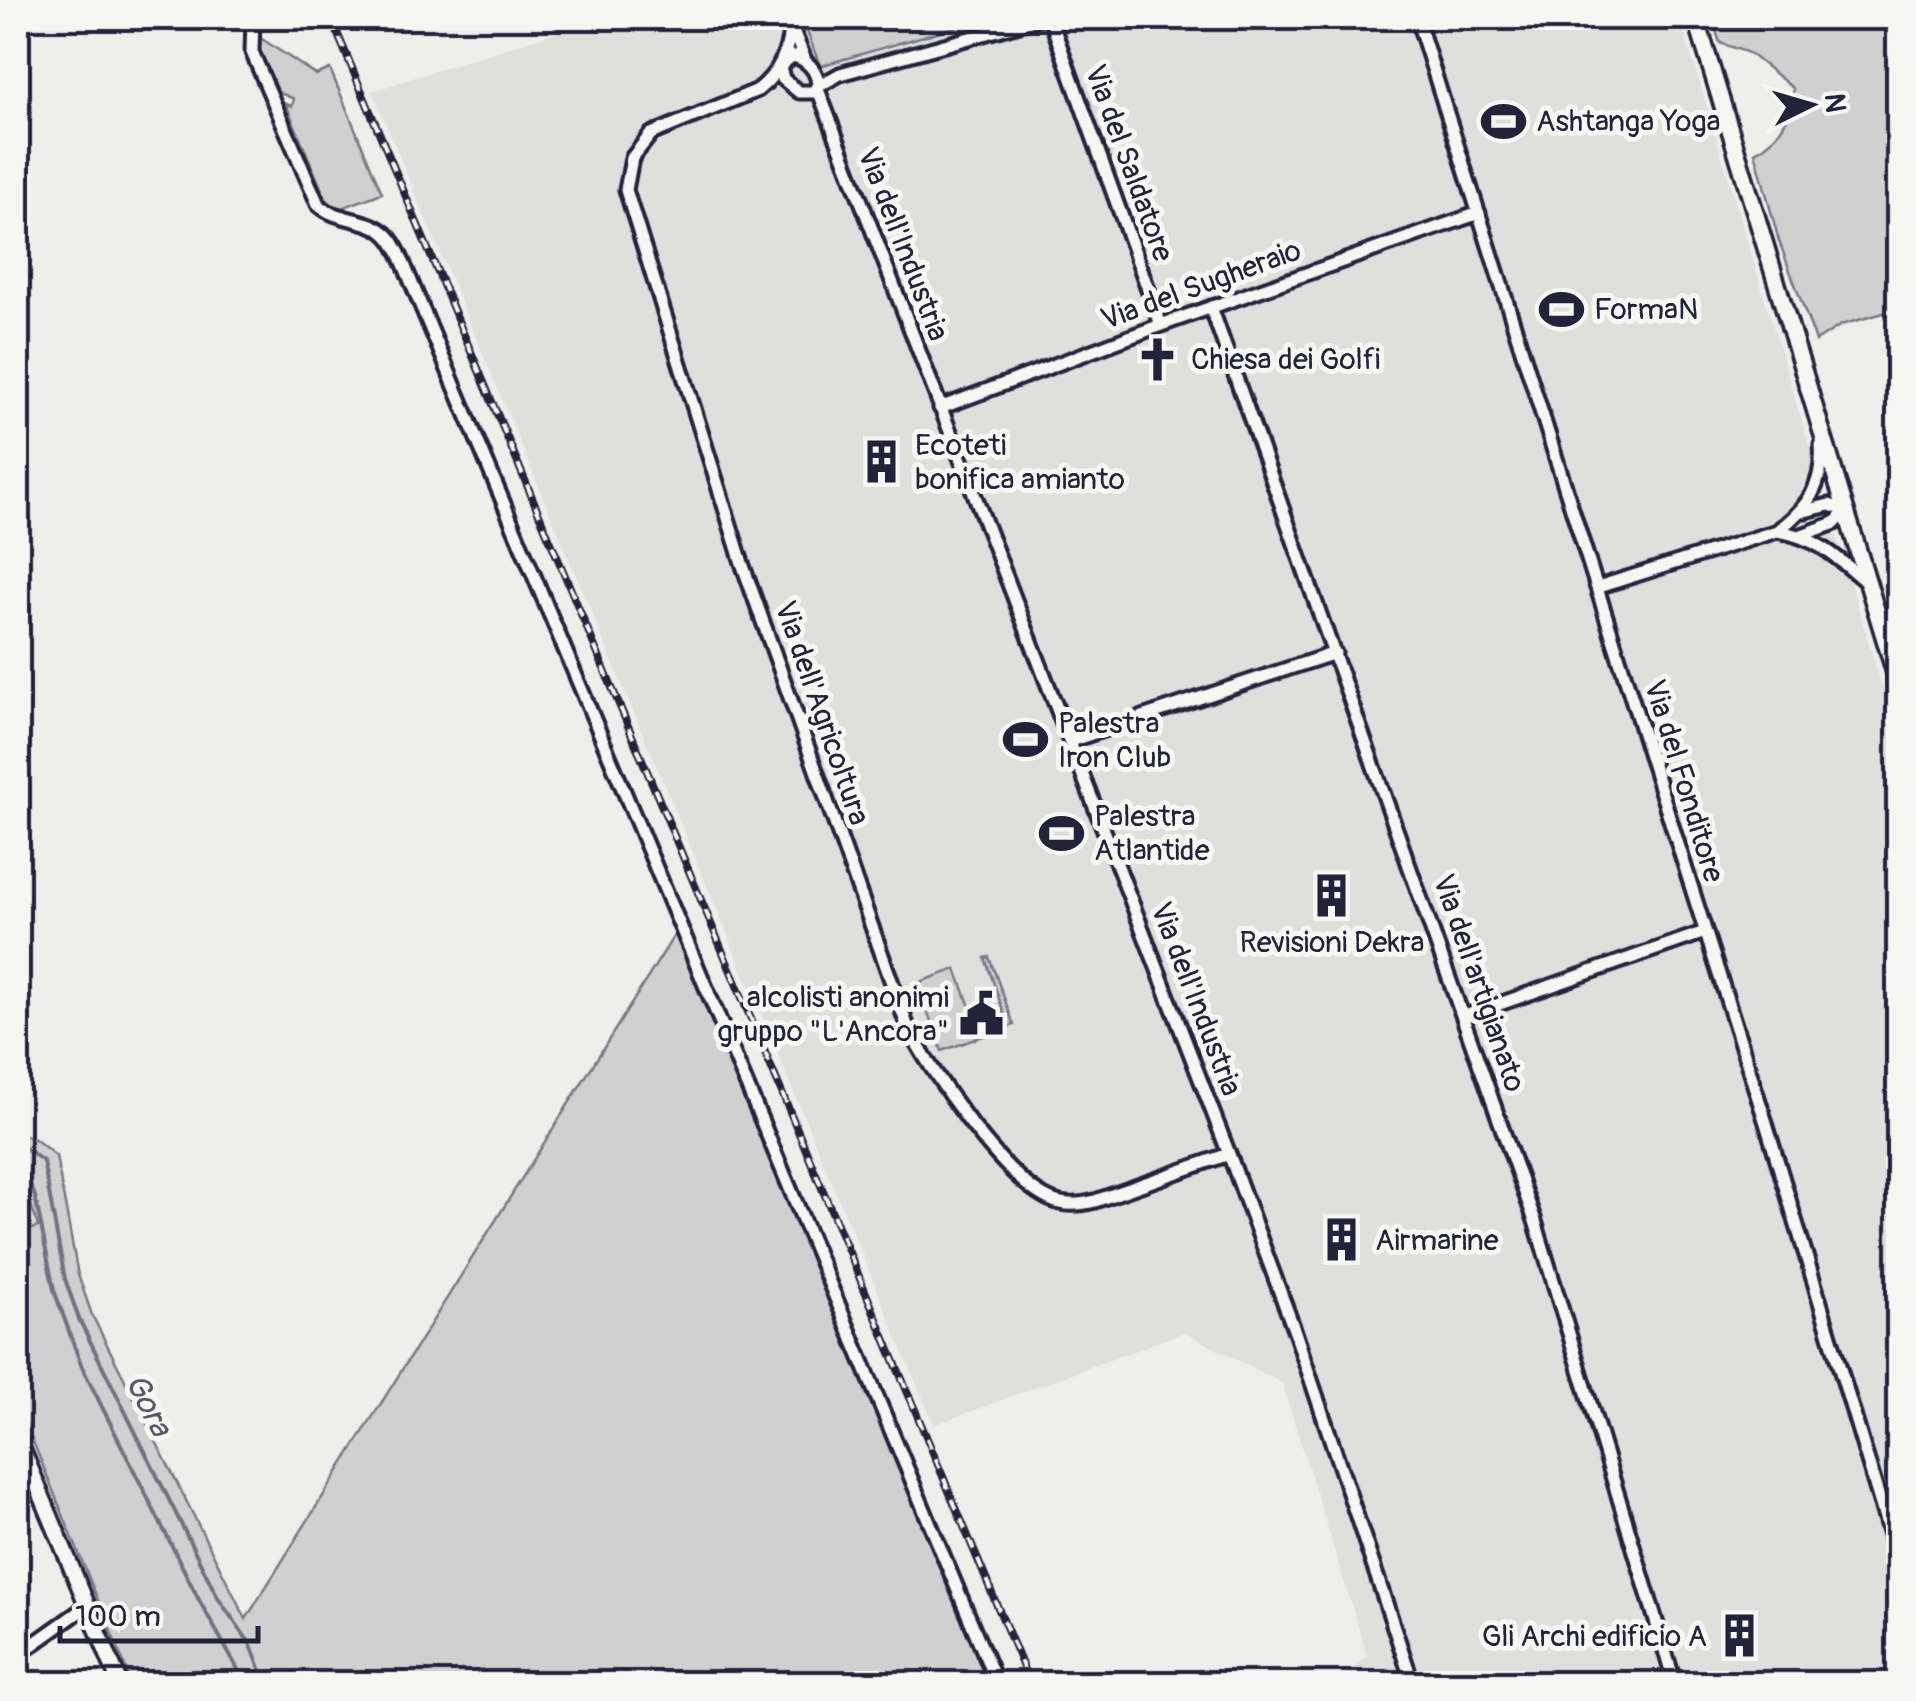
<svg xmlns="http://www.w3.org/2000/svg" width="1916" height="1701" viewBox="0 0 1916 1701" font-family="Pangolin,sans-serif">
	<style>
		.built { fill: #dfdfde }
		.green { fill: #d0d0d1; stroke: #797986; stroke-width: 2.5 }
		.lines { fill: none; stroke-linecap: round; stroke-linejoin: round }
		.stream { stroke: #727281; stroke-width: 4 }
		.minor-casing { stroke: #22223b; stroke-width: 19 }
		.tertiary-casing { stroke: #22223b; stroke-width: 21 }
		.secondary-casing { stroke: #22223b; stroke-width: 22 }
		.minor { stroke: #f6f6f2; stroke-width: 11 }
		.tertiary { stroke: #f6f6f2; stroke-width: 14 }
		.secondary { stroke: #f6f6f2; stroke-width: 15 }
		.rail-casing { stroke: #22223b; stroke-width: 8 }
		.rail { stroke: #f6f6f2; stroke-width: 4; stroke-dasharray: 11; stroke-linecap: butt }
		.labels { text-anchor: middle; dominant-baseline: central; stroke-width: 10; stroke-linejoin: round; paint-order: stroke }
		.poi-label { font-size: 30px; fill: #22223b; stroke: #f6f6f2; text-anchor: start }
		.street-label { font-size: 30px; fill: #22223b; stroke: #f6f6f2 }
		.water-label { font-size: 32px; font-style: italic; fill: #575769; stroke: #f6f6f2 }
	</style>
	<rect width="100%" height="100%" fill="#eeeeeb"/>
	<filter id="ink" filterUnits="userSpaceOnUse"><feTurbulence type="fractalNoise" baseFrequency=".01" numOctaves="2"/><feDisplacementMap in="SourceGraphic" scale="20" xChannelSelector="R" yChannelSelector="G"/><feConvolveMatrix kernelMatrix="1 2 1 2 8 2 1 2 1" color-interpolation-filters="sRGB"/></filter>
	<g filter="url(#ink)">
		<path class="built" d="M600,18H802L821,66L986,18H1680L1898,740V1683H1339L1367,1655L1282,1383L1184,1332L934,1425L372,91Z
			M18,1177L28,1195L38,1228L18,1234Z"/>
		<path class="green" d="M802,18H986L820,66Z
			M1712,18H1898V309L1841,325L1816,341L1779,241L1755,152C1778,141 1794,114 1793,88L1749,53L1720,43Z
			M256,35L316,75L330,69L382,193L336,210L325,197L286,104L292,106L294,99L278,92L258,48Z
			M675,934L993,1683H132L18,1405V1234L38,1227L28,1195L18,1177V1133L35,1139L56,1156L78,1275L92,1315L246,1619Z
			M989,957L1014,1025L942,1051L917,983L956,969L976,1023L1004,1013L985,958Z"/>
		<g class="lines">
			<path class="stream" d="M18,1143L43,1161L65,1279L79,1319L218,1598L251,1645L266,1684
				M18,1167L25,1172L35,1196L54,1290L82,1367L199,1600L246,1684"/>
			<defs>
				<path id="minor" d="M253,18L252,52L318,204C337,223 368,216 387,235C398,246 404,265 410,279L997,1684
					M788,18L805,60
					M1041,18L840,74L817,87L1229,1154L1295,1332L1413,1684
					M1050,18L1161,325
					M1417,18L1766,1123L1898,1561
					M791,26C787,54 780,72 758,90L651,134L632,158L626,190L742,563L907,1025C929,1070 1003,1178 1049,1199C1063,1206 1080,1205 1095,1201L1229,1154
					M792,56C806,58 817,70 818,84L814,92H799L783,79L780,66Z
					M1211,307L1535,1221L1675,1684
					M940,408L1161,325L1479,213
					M1777,531C1817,537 1838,558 1867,583
					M1802,535L1835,523L1846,510L1829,505L1805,511
					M1598,587L1777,531C1808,508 1824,485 1821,445
					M1070,741L1335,653
					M1465,1016L1705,932
					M18,1655L87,1606"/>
				<path id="tertiary" d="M18,1439L120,1684"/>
				<path id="secondary" d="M1696,18L1898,682"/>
			</defs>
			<use href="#minor" class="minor-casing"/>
			<use href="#tertiary" class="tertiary-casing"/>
			<use href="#secondary" class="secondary-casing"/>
			<use href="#minor" class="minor"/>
			<use href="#tertiary" class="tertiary"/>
			<use href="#secondary" class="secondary"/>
			<defs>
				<path id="rail" d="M331,18L1030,1684"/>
			</defs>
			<use href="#rail" class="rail-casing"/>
			<use href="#rail" class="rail"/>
		</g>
	</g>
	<defs>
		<symbol id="stadium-bare" viewBox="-9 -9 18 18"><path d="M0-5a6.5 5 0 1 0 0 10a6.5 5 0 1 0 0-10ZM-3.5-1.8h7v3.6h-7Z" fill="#22223b" stroke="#f6f6f2" stroke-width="2.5" paint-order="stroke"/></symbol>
		<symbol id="church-bare" viewBox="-9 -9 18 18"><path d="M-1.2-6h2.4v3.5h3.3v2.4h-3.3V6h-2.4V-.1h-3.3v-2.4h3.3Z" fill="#22223b" stroke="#f6f6f2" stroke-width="2.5" paint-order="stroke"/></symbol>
		<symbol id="building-bare" viewBox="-9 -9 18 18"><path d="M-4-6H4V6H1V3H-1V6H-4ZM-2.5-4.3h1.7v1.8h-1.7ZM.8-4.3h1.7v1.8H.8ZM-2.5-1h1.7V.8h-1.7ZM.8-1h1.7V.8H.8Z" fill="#22223b" stroke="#f6f6f2" stroke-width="2.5" paint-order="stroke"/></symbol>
		<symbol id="civic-bare" viewBox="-9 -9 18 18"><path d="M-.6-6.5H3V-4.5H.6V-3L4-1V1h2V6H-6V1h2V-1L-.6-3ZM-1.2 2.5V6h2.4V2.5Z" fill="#22223b" stroke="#f6f6f2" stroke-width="2.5" paint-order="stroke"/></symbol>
	</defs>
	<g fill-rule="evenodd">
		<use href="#stadium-bare" x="1472" y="90" width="63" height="63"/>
		<use href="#stadium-bare" x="1530" y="278" width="63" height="63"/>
		<use href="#church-bare" x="1126" y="328" width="63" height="63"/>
		<use href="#building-bare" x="850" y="430" width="63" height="63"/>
		<use href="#stadium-bare" x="994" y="708" width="63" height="63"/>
		<use href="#stadium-bare" x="1030" y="802" width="63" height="63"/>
		<use href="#building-bare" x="1300" y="864" width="63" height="63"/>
		<use href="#civic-bare" x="950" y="982" width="63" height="63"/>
		<use href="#building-bare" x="1310" y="1208" width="63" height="63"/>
		<use href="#building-bare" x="1708" y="1604" width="63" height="63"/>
	</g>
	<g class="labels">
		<g class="poi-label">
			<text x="1536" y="121">Ashtanga Yoga</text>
			<text x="1594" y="309">FormaN</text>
			<text x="1191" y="359">Chiesa dei Golfi</text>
			<text x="915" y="445">Ecoteti<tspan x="915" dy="34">bonifica amianto</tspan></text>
			<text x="1058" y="723">Palestra<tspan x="1058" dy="34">Iron Club</tspan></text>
			<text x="1094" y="816">Palestra<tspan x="1094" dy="34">Atlantide</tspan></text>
			<text x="1332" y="942" text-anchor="middle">Revisioni Dekra</text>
			<text x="949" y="997" text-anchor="end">alcolisti anonimi<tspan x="949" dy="34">gruppo "L'Ancora"</tspan></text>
			<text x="1375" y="1240">Airmarine</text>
			<text x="1707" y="1636" text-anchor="end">Gli Archi edificio A</text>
		</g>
		<g class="street-label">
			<text transform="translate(1129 163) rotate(70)">Via del Saldatore</text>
			<text transform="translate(903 244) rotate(69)">Via dell'Industria</text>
			<text transform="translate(1201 285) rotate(-20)">Via del Sugheraio</text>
			<text transform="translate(822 713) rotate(71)">Via dell'Agricoltura</text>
			<text transform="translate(1684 781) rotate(73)">Via del Fonditore</text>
			<text transform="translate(1479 983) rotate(71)">Via dell'artigianato</text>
			<text transform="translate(1196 999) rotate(69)">Via dell'Industria</text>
		</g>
		<g class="water-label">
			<text transform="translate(148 1405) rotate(63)">Gora</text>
		</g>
	</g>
	<rect width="1916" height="1701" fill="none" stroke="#f6f6f2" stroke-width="60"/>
	<rect x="30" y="30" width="1856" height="1641" fill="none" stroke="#22223b" stroke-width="4" filter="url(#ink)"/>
	<g transform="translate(1811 105) rotate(85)" stroke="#f6f6f2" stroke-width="8" paint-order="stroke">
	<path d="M0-8L18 38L0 25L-18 38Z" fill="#22223b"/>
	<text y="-15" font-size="28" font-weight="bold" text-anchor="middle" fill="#22223b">N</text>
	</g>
	<path d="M60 1626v15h198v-15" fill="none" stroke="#22223b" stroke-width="5"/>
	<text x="75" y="1626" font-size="30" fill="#22223b" stroke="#f6f6f2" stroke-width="8" paint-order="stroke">100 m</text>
</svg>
